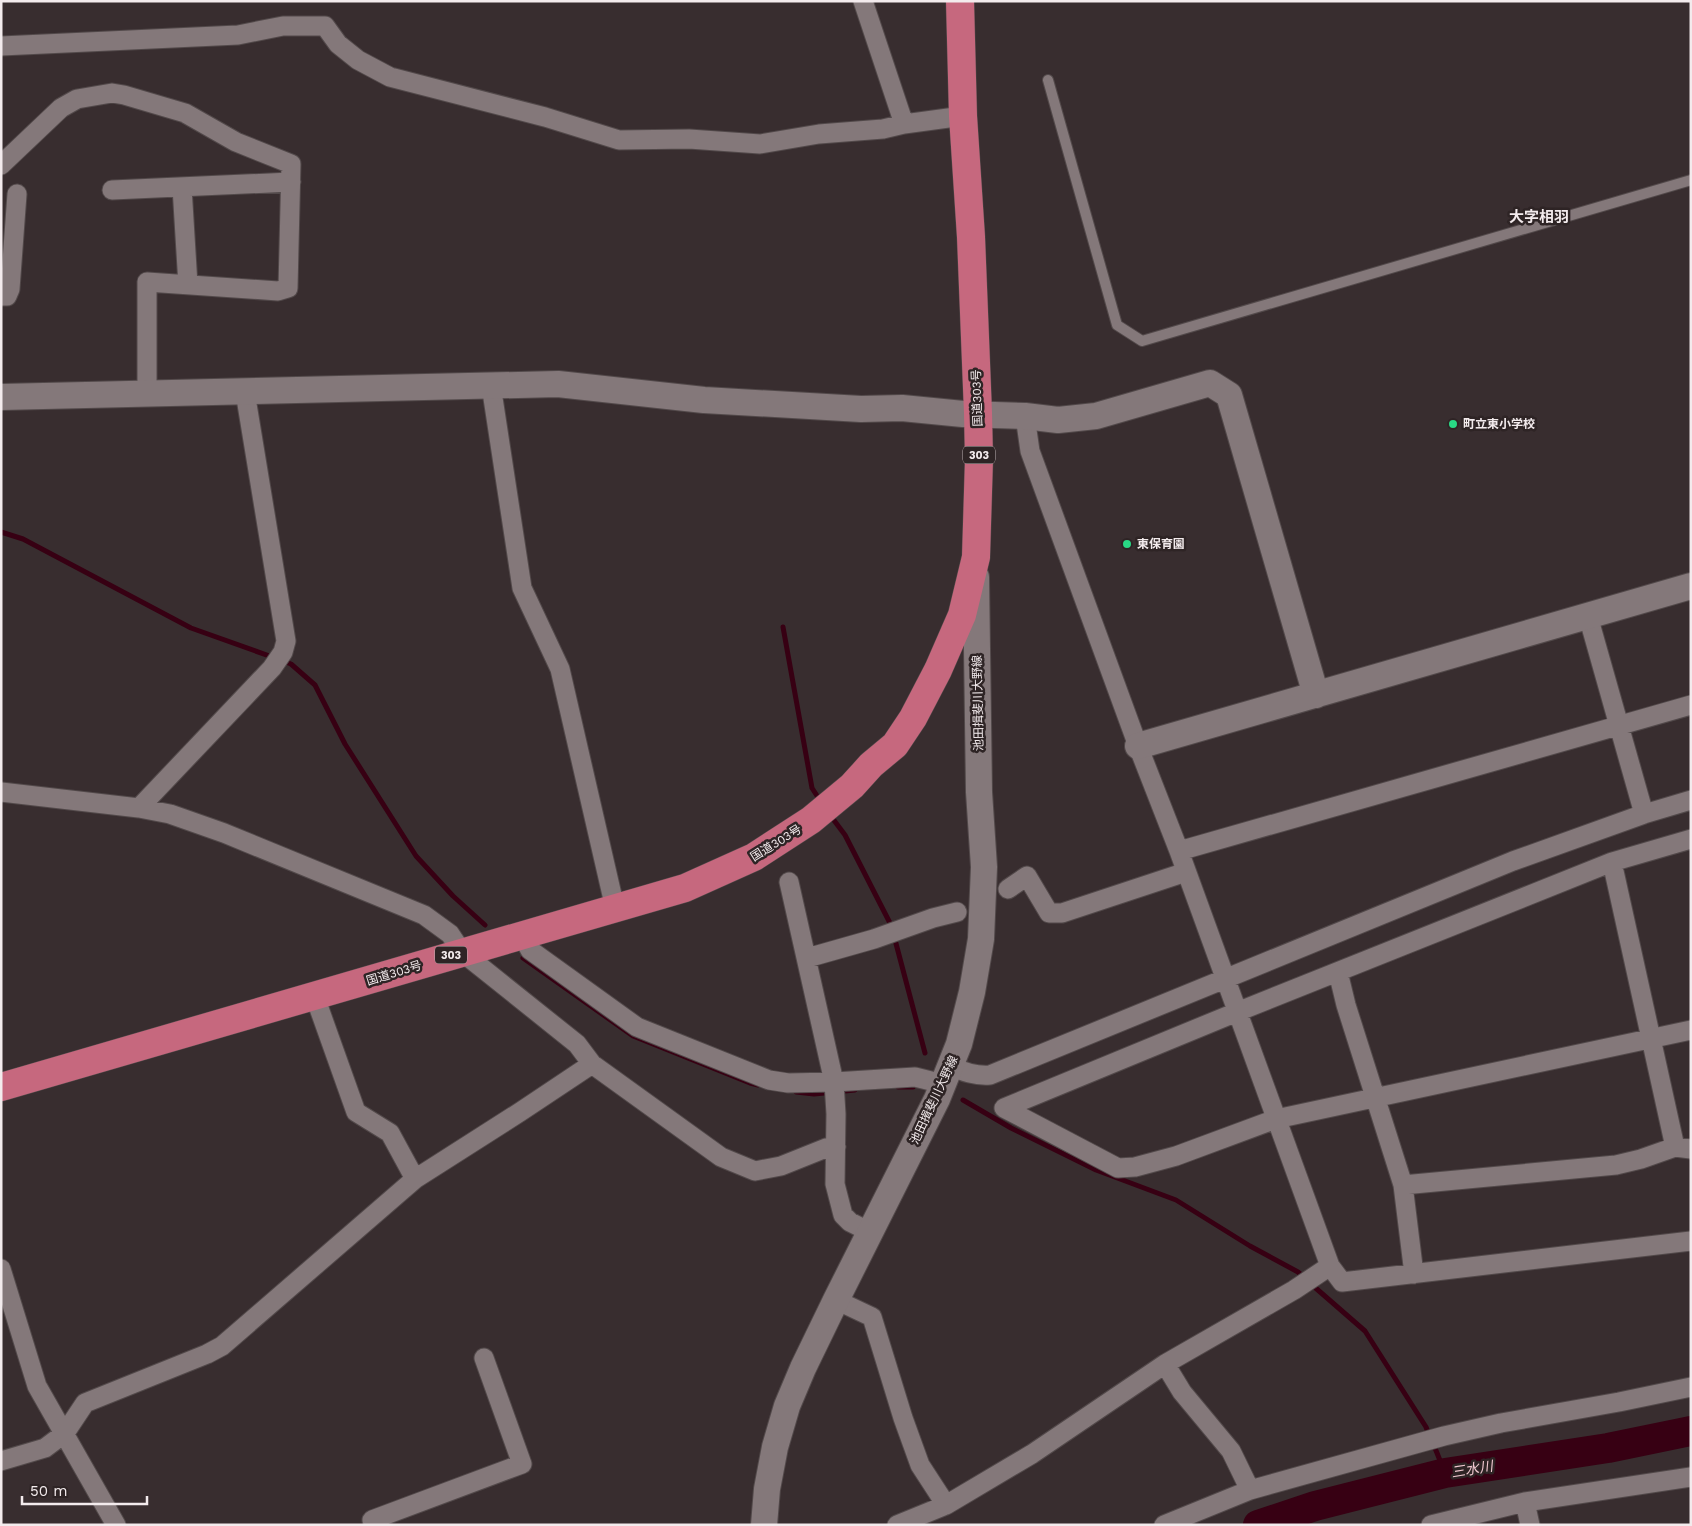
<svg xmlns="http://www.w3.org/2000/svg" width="1692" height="1526" viewBox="0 0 1692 1526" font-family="'Work Sans','Noto Sans JP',sans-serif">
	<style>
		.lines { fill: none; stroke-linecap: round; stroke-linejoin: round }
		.stream { stroke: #370013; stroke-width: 5 }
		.river { stroke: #370013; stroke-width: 30 }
		.lane-casing { stroke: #52494a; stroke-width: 12 }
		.street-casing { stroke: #52494a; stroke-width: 21 }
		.secondary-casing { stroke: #52494a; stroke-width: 28 }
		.highway-casing { stroke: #52494a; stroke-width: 29 }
		.lane { stroke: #84787a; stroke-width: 10 }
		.street { stroke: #84787a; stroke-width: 19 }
		.secondary { stroke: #84787a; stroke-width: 26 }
		.highway { stroke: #c6687e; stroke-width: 28 }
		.poi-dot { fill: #29d885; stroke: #2e2425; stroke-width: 2 }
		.labels { text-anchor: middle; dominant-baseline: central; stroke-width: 5; stroke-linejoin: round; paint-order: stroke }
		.shield { fill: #2e2425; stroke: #b8afb1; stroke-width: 1 }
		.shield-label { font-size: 11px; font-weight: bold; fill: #f3ebed }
		.street-label { font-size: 12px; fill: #f3ebed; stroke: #2e2425 }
		.poi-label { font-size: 12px; font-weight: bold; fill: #f3ebed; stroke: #2e2425; text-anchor: start }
		.water-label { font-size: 14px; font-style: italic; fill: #f3cad2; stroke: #2e2425 }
		.quarter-label { font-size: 15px; font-weight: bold; fill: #f3ebed; stroke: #2e2425 }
	</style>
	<rect width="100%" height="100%" fill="#382d2f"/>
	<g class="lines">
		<path class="stream" d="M1,532L23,539L191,628L275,658
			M783,627L812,788L821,802
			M283,661L291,664L315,685L345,744L416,856L453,896L485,925
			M830,815L845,835L892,927
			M894,936L925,1053
			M523,958L633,1036L750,1083L758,1085
			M898,1087H913
			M796,1092L814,1094L855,1090
			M963,1100L1011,1128L1096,1170L1176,1200L1250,1246L1298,1272L1305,1278
			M1311,1284L1365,1331L1426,1427L1429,1435
			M1433,1443L1445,1473"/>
		<path class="river" d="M1258,1525L1315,1506L1445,1473L1608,1448L1691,1431"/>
		<defs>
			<path id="lane" d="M1048,80L1117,325L1142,341L1691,180"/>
			<path id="street" d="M863,1L904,124
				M1,46L238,35L283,26H325L338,44L358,60L390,77L545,117L619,140L689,139L760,144L819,134L883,129L904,124L963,116
				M1,165L61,108L77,99L112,93L124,95L185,113L236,142L291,164L288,288L278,291L147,282V395
				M182,187L188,285
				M112,190L291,182
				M1,296H7L10,289L17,194
				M491,385L522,588L560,669L615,908
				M1025,416L1030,451L1138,746L1179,851L1330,1266L1342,1282L1691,1241
				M1588,616L1644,814L1691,800
				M1,792L139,808L170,814L224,833L424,915L450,934L462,952L577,1044L592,1064L721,1157L755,1171L781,1166L826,1148L836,1147
				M139,808L272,668L283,652L286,641L245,392
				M1691,839L1612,862L1237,1012L1004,1108L1118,1168L1135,1167L1176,1156L1276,1119L1691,1030
				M1179,851L1691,705
				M1612,862L1675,1147
				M789,882L834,1082L836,1114L835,1184L843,1215L850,1222L870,1232
				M1008,889L1027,876L1049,913H1062L1186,872
				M522,935L530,950L637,1027L769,1080L788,1083L834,1082L915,1077L943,1084
				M807,958L874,939L933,918L957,912
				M1338,972L1346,1005L1403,1185L1414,1274
				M315,997L356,1112L390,1133L415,1179
				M950,1066C964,1072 975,1076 990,1075L1513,861L1644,814
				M1403,1185L1616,1165L1641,1159L1675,1147L1691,1149
				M1,1269L37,1386L116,1525
				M836,1300L872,1317L903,1418L920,1465L946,1505
				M1165,1364L1182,1392L1231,1451L1250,1490
				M1,1461L45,1448L65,1433L85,1403L207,1354L222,1346L415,1179L520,1112L592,1064
				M1525,1502L1530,1525
				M374,1525L372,1520L522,1464L484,1358
				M897,1525L946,1505L1032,1454L1165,1364L1294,1290L1330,1266
				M1164,1525L1250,1490L1444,1436L1501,1423L1619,1402L1691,1387
				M1431,1525L1525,1502L1691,1477"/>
			<path id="secondary" d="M1,397L558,384L704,400L861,409L902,408L963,414L1025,416L1058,420L1096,416L1210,383L1229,395L1316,695
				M1138,746L1691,586
				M764,1525L767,1489L775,1447L787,1406L803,1368L836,1300L937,1099L959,1044L972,992L981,939L984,867L979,792L976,577"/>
			<path id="highway" d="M1,1087L685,888L754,857L811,820L852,786L871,765L895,745L913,718L938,670L962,615L976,557L979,459L978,413L971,237L963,116L960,1"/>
		</defs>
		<use href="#lane" class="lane-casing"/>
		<use href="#street" class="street-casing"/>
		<use href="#secondary" class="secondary-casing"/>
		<use href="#highway" class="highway-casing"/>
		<use href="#lane" class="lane"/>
		<use href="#street" class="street"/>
		<use href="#secondary" class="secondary"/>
		<use href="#highway" class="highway"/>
	</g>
	<g class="poi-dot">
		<circle cx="1453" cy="424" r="5"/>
		<circle cx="1127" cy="544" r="5"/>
	</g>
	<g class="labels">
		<g class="shield">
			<rect x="963" y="446.5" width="32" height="17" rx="4"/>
			<rect x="435" y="946.5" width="32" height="17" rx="4"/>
		</g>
		<g class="shield-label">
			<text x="979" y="455">303</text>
			<text x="451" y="955">303</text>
		</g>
		<g class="street-label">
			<text transform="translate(977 398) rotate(-92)">国道303号</text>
			<text transform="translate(978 703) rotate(-91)">池田揖斐川大野線</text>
			<text transform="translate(776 843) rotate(-32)">国道303号</text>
			<text transform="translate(394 973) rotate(-17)">国道303号</text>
			<text transform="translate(934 1100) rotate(-65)">池田揖斐川大野線</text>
		</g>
		<g class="poi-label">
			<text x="1463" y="424">町立東小学校</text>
			<text x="1137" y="544">東保育園</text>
		</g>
		<g class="water-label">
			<text transform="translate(1472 1469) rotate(-9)">三水川</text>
		</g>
		<g class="quarter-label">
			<text x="1539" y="217">大字相羽</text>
		</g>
	</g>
	<rect width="1692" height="1526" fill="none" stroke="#f3ebed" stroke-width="5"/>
	<path d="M22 1496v8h125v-8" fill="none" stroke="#f3ebed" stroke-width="2.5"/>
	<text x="30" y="1496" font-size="15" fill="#f3ebed" stroke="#2e2425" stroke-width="4" paint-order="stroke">50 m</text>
</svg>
